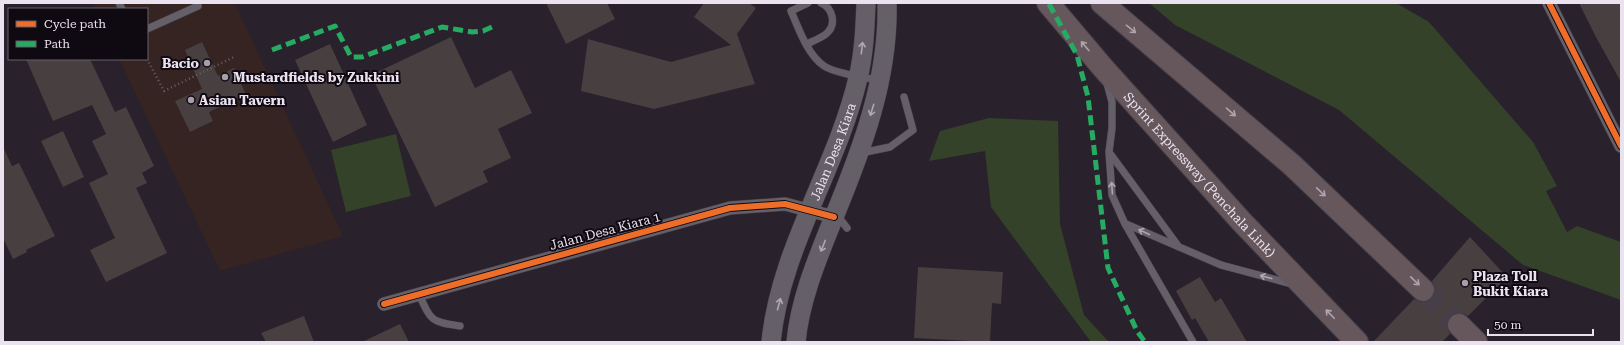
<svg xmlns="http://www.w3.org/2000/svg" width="1624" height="345" viewBox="0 0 1624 345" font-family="'Roboto Serif',serif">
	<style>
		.commercial { fill: #352421 }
		.green { fill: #334229 }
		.building { fill: #473f40 }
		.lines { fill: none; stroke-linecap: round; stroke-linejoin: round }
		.highway-tunnel { stroke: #463e49; stroke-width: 22; stroke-dasharray: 22 11; stroke-linecap: butt }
		.lane-casing { stroke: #453e48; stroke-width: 8 }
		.street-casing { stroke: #453e48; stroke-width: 14 }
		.secondary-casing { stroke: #453e48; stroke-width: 20 }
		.highway-casing { stroke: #453e48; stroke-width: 24 }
		.path { stroke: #655f68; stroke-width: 2.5; stroke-dasharray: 1 3; stroke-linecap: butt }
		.lane { stroke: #655f68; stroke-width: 7 }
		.street { stroke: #655f68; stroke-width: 13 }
		.secondary { stroke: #655f68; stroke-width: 19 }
		.highway { stroke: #66575c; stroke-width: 22 }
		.quiet { stroke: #26ab63; stroke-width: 5; stroke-dasharray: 10 5; stroke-linecap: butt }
		.cycleway-casing { stroke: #0f0912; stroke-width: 8 }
		.cycleway { stroke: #ee6e29; stroke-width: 6 }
		.oneway { stroke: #afa3ad }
		.oneway2 { stroke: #afa7b3 }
		.poi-dot { fill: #a79eab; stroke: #0f0912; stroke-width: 1.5 }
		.labels { text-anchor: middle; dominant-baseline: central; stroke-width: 4; stroke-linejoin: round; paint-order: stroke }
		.poi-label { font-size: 13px; font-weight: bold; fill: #ebe2f0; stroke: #0f0912; text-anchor: start }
		.street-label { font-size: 13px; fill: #ebe2f0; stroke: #0f0912 }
	</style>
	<rect width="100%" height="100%" fill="#29212c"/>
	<path class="commercial" d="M93,3H235L343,236L220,271L119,59H147V9H95Z"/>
	<path class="green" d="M1149,3H1396L1429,22L1533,142L1557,186L1546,191L1567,232L1577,226L1621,242V300L1523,265L1339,110L1175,25Z
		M989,118L1058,121L1060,224L1084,315L1109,342H1091L991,207L985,151L929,161L940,131Z
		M396,134L411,196L346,212L331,150Z"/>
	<path class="building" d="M546,3H607L615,19L566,44Z
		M704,3H749L756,8L737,34L755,84L654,109L581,91L588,39L671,62L731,45L694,17Z
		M1579,3H1621V82L1597,39Z
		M451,37L475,88L511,70L532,113L498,129L511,158L483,171L488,182L435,207L371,75Z
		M202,42L218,76L234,68L246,95L209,112L213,121L190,132L175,101L202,89L185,50Z
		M330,44L367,125L333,142L295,60Z
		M26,59H90L115,112L126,107L154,166L142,173L147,183L136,188L167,253L106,282L90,250L115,238L89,183L108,174L92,141L106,134L92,105L53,121Z
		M63,131L84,177L63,187L41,141Z
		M3,147L12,166L19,163L55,236L26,250L27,252L13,259L3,238Z
		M1470,237L1507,277L1468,316L1462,313H1456L1450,316L1447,322V328L1450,334L1442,342H1373L1414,299L1420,302H1426L1432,298L1435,293V287L1432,281Z
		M918,267L1003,272L1001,304L992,303L990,342L914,338Z
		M1200,277L1215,302L1221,298L1247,342H1209L1195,318L1192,320L1176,291Z
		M304,316L314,342H266L261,333Z
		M400,324L409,342H362Z"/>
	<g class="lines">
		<path class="highway-tunnel" d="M1423,290L1459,325"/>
		<defs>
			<path id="lane" d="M119,3L122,9
				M808,3L791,11C799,29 807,54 824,66C834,73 866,78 878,80
				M147,29L198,6
				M807,44C813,41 821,38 826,34C837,25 833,8 821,3
				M1107,83L1112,102V128L1109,152L1112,195L1125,224L1193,342
				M1109,152L1179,247
				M861,153L890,147L913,130L904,97
				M836,218L840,219L847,228
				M1126,224L1221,265L1292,284
				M419,294C431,321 431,322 460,326"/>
			<path id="street" d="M1549,3L1621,146
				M384,304L730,208L785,204L834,217"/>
			<g id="secondary">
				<path id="s1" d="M771,342C780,249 837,168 858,78C864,54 865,28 866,3"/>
				<path d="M796,342C800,299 818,257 834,217C862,149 889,78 887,3"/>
			</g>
			<g id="highway">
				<path id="s2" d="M1048,3L1104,69L1241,221L1357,342"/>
				<path d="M1102,3L1292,165L1423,290"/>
				<path d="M1459,325L1476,342"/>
			</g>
		</defs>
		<use href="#lane" class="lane-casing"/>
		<use href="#street" class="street-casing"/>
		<use href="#secondary" class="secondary-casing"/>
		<use href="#highway" class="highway-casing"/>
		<path class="path" d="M147,59L164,91L234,57"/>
		<use href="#lane" class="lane"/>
		<use href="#street" class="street"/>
		<use href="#secondary" class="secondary"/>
		<use href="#highway" class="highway"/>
		<path class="quiet" d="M1049,4L1077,55L1088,97L1108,268L1137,331L1145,342
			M272,50L335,26L351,57H362L442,27L472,32L483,31L494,26"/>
		<defs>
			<path id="cycleway" d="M1549,3L1621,146
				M384,304L730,208L785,204L834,217"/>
		</defs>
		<use href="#cycleway" class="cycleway-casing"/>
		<use href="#cycleway" class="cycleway"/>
	</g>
	<defs><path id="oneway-shaft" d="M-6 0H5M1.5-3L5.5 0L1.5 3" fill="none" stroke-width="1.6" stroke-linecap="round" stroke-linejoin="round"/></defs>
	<g class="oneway">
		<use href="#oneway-shaft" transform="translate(1131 29) rotate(39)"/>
		<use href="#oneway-shaft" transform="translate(1085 46) rotate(-130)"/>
		<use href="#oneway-shaft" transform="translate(1231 112) rotate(41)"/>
		<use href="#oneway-shaft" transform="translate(1321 192) rotate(44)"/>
		<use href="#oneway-shaft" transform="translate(1415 281) rotate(44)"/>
		<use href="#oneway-shaft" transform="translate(1330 314) rotate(-134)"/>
	</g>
	<g class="oneway2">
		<use href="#oneway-shaft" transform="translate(862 48) rotate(-83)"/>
		<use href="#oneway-shaft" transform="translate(872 110) rotate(107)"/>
		<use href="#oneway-shaft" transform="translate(1112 188) rotate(-94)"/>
		<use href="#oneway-shaft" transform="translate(1144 232) rotate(-155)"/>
		<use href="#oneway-shaft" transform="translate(823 246) rotate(112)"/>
		<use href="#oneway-shaft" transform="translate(1266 277) rotate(-165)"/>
		<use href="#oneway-shaft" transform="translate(779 304) rotate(-75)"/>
	</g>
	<g class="poi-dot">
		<circle cx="207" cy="63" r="4"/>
		<circle cx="225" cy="77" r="4"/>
		<circle cx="191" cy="100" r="4"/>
		<circle cx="1465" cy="283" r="4"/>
	</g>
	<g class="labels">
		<g class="poi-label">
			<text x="199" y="63" text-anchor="end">Bacio</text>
			<text x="233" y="77">Mustardfields by Zukkini</text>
			<text x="199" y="100">Asian Tavern</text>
			<text x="1473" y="276">Plaza Toll<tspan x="1473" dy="15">Bukit Kiara</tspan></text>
		</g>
		<g class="street-label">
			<text stroke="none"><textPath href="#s1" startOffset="201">Jalan Desa Kiara</textPath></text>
			<text stroke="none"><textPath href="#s2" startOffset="229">Sprint Expressway (Penchala Link)</textPath></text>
			<text transform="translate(605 231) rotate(-15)">Jalan Desa Kiara 1</text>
		</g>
	</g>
	<rect width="1624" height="345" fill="none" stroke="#ebe2f0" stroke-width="8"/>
	<rect x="8" y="8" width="140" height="52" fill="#0f0912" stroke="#67606b"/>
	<rect x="16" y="21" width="20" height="6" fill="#ee6e29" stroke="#67606b"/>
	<text x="44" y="28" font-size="12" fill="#ebe2f0">Cycle path</text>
	<rect x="16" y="41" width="20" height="6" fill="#26ab63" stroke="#67606b"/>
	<text x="44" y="48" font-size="12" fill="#ebe2f0">Path</text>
	<path d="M1488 329v6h105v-6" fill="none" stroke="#ebe2f0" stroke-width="2"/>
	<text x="1494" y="329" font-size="12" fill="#ebe2f0" stroke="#0f0912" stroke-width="3" paint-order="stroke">50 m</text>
</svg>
